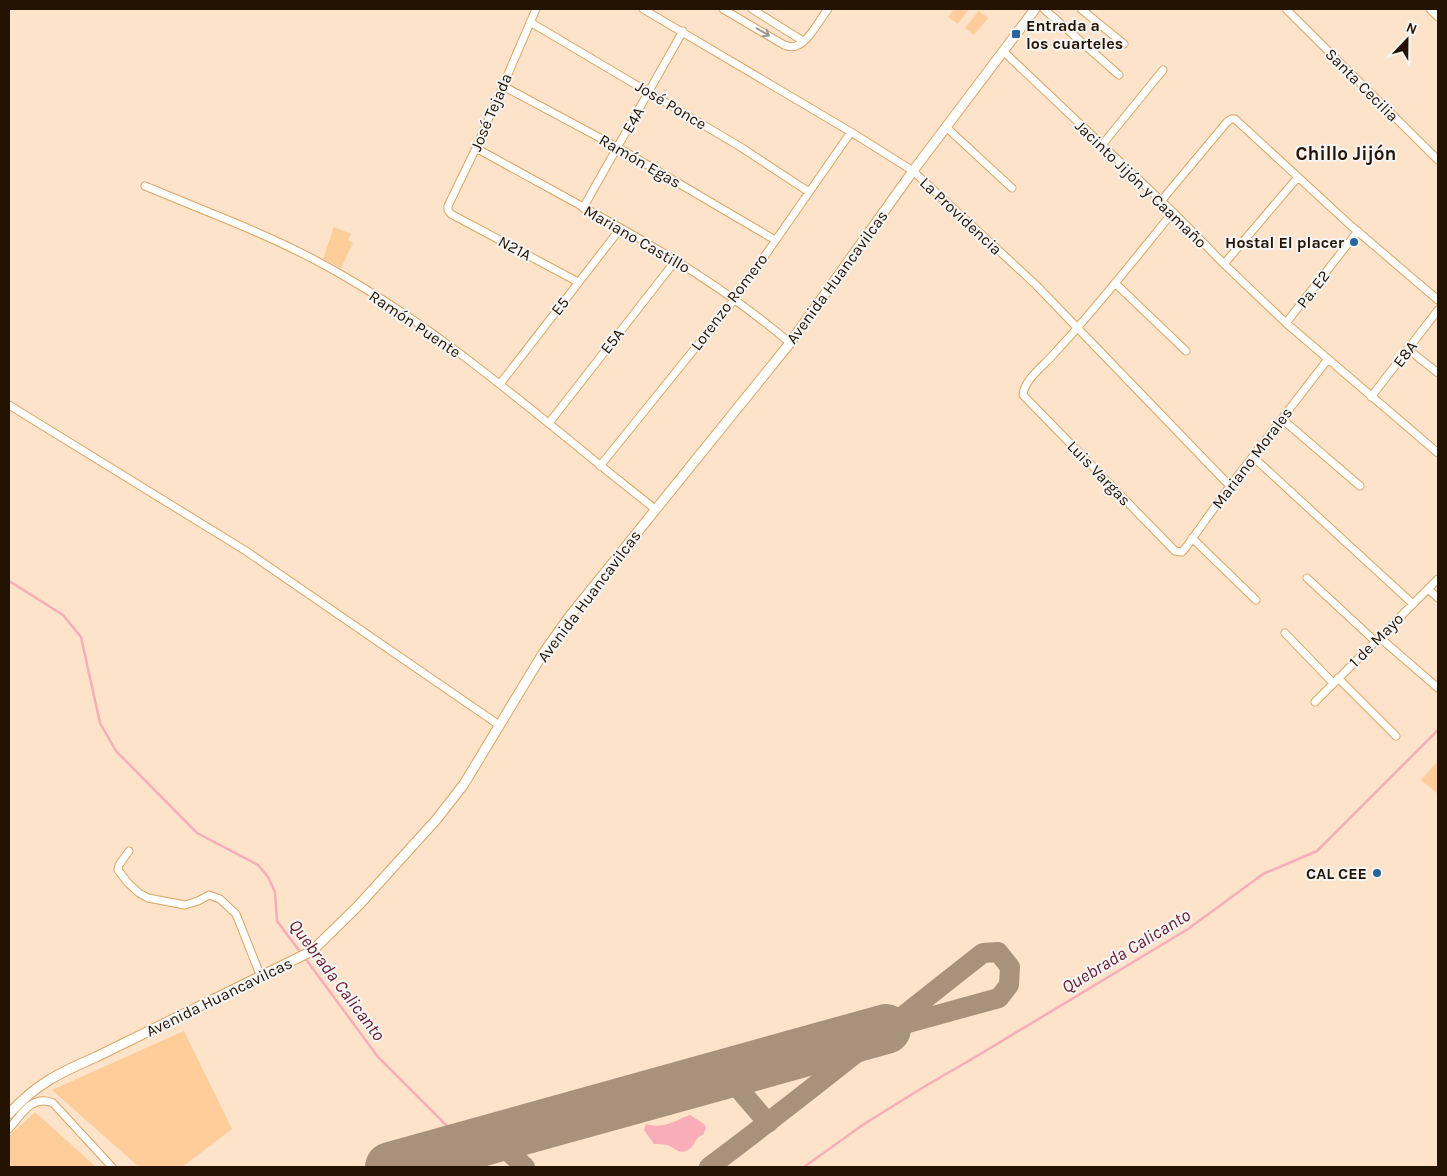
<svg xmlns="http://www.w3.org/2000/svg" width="1447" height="1176" viewBox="0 0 1447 1176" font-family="Karla,sans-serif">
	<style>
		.green { fill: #fecd99 }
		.water { fill: #f8adb9 }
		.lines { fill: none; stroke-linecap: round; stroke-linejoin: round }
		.stream { stroke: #f8adb9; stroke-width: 2.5 }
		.taxiway { stroke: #a8927c; stroke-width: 20 }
		.runway { stroke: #a8927c; stroke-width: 50 }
		.minor-casing { stroke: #dea462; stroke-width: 9 }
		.tertiary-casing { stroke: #dea462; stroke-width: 11 }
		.minor { stroke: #fff; stroke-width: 7 }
		.tertiary { stroke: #fff; stroke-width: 9 }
		.oneway { stroke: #9c958d }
		.poi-dot { fill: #27669c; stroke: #f5f5f5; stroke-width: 2 }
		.labels { text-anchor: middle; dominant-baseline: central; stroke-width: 4; stroke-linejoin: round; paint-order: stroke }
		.poi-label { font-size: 16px; font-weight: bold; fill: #241301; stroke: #f5f5f5; text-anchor: end }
		.street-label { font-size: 16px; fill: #241301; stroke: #f5f5f5 }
		.water-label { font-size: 18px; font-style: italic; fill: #661b2f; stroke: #f5f5f5 }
		.quarter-label { font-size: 19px; font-weight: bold; fill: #241301; stroke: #f5f5f5 }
	</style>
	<rect width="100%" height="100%" fill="#fce3ca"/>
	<path class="green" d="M954,9H969L958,24L948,17Z
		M979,11L988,18L974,35L965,28Z
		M334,227L351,234L348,240L353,243L341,268L323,259Z
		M1438,761V794L1421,780Z
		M184,1031L232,1129L182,1167H139L52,1090Z
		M35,1112L96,1167H9V1136Z"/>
	<path class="water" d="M690,1115L704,1124L706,1128L703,1135C693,1137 696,1148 686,1151C678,1154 674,1147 667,1145C663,1144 658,1144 654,1144L644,1130L646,1124C666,1129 673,1121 690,1115Z"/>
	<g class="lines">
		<path class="stream" d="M9,581L63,615L81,637L100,723L116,751L197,833L258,865L268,877L275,892L277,921L301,953
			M305,958L378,1057L488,1167
			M804,1167L864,1124L927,1085L977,1056L1188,929L1263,874L1317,851L1438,730"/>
		<path class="taxiway" d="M726,1074L768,1123
			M494,1138L525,1167
			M709,1167C802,1098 892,1024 983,953L998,952L1010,967L1009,985L999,998L886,1029"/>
		<path class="runway" d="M390,1167L886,1029"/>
		<defs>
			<path id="minor" d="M536,9L476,148L448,206V210L451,214L578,282
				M643,9L851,132L913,171L1036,285L1230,486
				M723,9L784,45C788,46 792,48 796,46C808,43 820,19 828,9
				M752,9L803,41
				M1044,9L1119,75
				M1081,9L1124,44
				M1286,9L1438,160
				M1430,9L1438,17
				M530,22L739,146L809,192
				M1003,51L1173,212L1224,264L1286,323L1438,453
				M503,86L617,147L775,240
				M946,127L1012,188
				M1102,145L1163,70
				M476,148C583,208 697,263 790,343
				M145,186C202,210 260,231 315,260C419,315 509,391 600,465C618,480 637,494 656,510
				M1161,201L1227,122L1231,119H1235L1349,224L1438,300
				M583,208L683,31
				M1173,212C1133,261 1095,310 1052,356C1043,366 1024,380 1023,395L1175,551L1182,552L1187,546L1230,486L1328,359
				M1224,264L1298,177
				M1115,283L1186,351
				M1286,323L1358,231
				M1409,350L1438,373
				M500,384L620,229
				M1371,397L1438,310
				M9,405L246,551L499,725
				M1282,419L1360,486
				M549,423L676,260
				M1253,457L1413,604
				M600,466L734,300L851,132
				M1192,538L1256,600
				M1307,578L1375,641
				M1428,589L1438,598
				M1285,633L1333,683
				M1379,637L1438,688
				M1338,678L1396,736
				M1315,702L1438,579
				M129,851L119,865L118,870L128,883L139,893L148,898L185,905L198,901L209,895L220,899L236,914L261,977
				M9,1129C21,1115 32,1094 53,1103L112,1167"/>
			<path id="tertiary" d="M9,1114C36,1084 59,1073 96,1057L312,951L358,906L436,820L464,784L542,655L569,617L790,343L913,171L1035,9"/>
		</defs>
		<use href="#minor" class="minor-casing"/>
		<use href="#tertiary" class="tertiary-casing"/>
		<use href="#minor" class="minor"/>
		<use href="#tertiary" class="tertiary"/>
	</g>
	<defs><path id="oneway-shaft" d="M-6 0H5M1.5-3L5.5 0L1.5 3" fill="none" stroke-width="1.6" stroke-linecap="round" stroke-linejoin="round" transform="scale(1.25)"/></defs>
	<use class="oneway" href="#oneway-shaft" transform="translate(763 32) rotate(30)"/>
	<g class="poi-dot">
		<rect x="1011" y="29" width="10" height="10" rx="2.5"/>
		<circle cx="1354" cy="242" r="5"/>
		<circle cx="1377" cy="873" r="5"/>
	</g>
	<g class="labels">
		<g class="poi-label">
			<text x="1026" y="25" text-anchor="start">Entrada a<tspan x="1026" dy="18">los cuarteles</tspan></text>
			<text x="1344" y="242">Hostal El placer</text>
			<text x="1367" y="873">CAL CEE</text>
		</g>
		<g class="street-label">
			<text transform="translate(1362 85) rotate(45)">Santa Cecilia</text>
			<text transform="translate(671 105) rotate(31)">José Ponce</text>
			<text transform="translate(491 112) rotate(-67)">José Tejada</text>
			<text transform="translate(633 120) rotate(-60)">E4A</text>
			<text transform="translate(640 161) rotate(30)">Ramón Egas</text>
			<text transform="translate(1141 184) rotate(44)">Jacinto Jijón y Caamaño</text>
			<text transform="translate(961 216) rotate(43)">La Providencia</text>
			<text transform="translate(637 239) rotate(30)">Mariano Castillo</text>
			<text transform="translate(515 248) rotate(28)">N21A</text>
			<text transform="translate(837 277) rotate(-54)">Avenida Huancavilcas</text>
			<text transform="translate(1313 289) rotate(-52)">Pa. E2</text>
			<text transform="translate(729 302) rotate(-53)">Lorenzo Romero</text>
			<text transform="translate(560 306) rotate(-52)">E5</text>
			<text transform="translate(415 324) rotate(34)">Ramón Puente</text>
			<text transform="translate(612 341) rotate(-52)">E5A</text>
			<text transform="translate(1405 354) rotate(-52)">E8A</text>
			<text transform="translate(1252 458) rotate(-53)">Mariano Morales</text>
			<text transform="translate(1099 473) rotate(46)">Luis Vargas</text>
			<text transform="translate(589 596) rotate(-53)">Avenida Huancavilcas</text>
			<text transform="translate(1376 640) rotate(-45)">1 de Mayo</text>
			<text transform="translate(219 997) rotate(-26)">Avenida Huancavilcas</text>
		</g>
		<g class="water-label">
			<text transform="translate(1126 951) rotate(-31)">Quebrada Calicanto</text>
			<text transform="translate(337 980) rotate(53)">Quebrada Calicanto</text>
		</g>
		<g class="quarter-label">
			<text x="1346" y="154">Chillo Jijón</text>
		</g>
	</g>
	<rect width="1447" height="1176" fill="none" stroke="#241301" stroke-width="20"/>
	<g transform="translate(1407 40) rotate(22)" stroke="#f5f5f5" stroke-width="4" paint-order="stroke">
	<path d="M0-4L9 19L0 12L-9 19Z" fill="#241301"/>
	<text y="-8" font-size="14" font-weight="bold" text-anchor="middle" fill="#241301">N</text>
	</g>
</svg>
